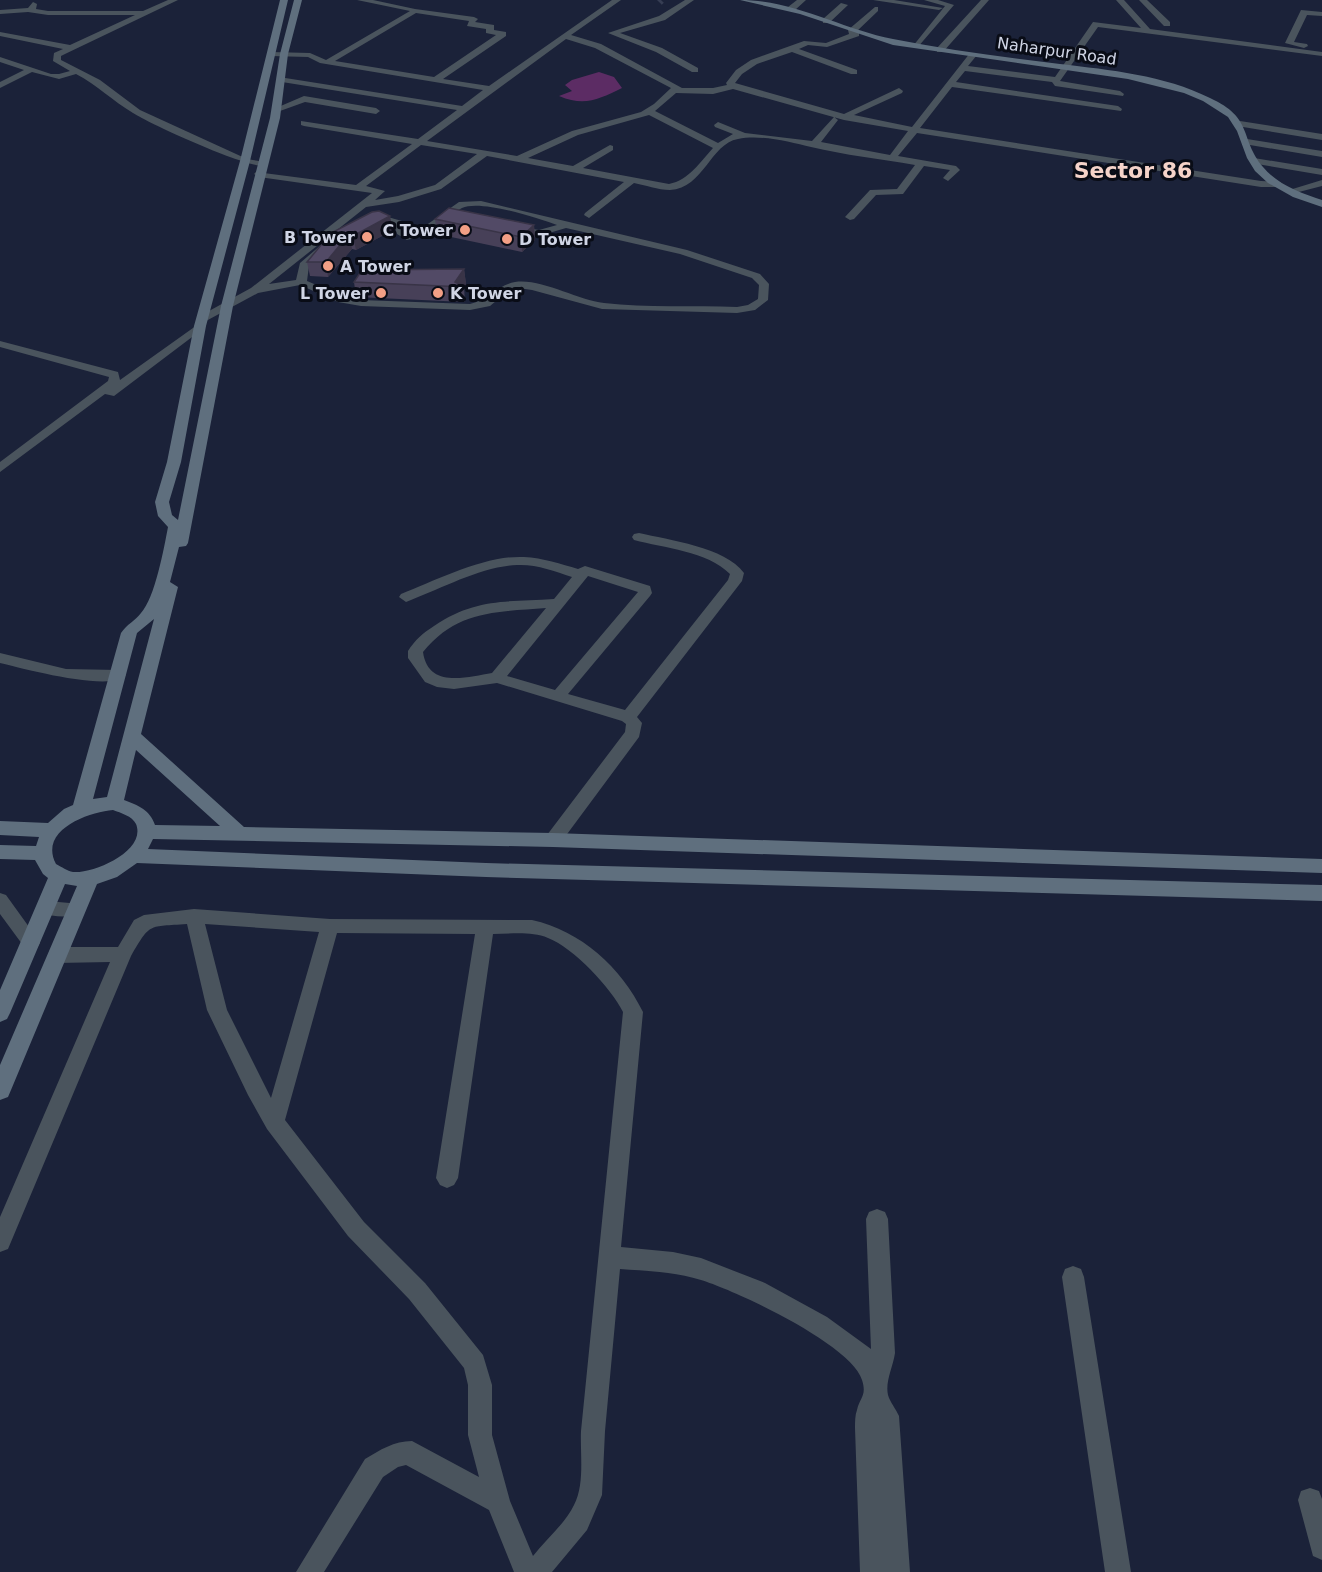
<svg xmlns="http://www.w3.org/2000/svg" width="1322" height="1572" viewBox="0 0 1322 1572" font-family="'DejaVu Sans',sans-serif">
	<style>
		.green { fill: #5c2c64 }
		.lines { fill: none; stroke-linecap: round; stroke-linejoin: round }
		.street-tunnel { stroke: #363d53; stroke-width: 8; stroke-dasharray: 8 4.5; stroke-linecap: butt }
		.street { fill: #4a545d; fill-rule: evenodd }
		.secondary { fill: #5f6f7e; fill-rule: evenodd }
		.wall { fill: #474058 }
		.shaded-wall { fill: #393447 }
		.building { fill: #524a66; stroke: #393447; stroke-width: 1.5 }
		.poi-dot { fill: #f39f85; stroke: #090c16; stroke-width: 2 }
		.labels { text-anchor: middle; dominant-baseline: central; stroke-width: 6; stroke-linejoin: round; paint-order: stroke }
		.far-street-label { font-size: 16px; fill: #d0d5e5; stroke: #090c16 }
		.far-poi-label { font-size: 16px; font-weight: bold; fill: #d0d5e5; stroke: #090c16; text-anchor: end }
		.far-district-label { font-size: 22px; font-weight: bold; fill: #f5d3c9; stroke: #090c16 }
	</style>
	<rect width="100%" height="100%" fill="#1b2239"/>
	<path class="green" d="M599,72L614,77L622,88C599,99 585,107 559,96L572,91L565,85L572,80Z"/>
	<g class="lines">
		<path class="street-tunnel" d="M659,2L661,0"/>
		<path class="street" d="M168,0H178L65,54L61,56V60L100,80L140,110L247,159L265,162V166C247,168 152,125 133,113C113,101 97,85 76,74L59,79L32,72L0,88V82L24,70L0,62V57L51,74H59L70,71L53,61L54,53L63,49L0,36V32L70,45L135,15H48L28,12L0,14V10L28,8L33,2L37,4L36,9L48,11H143Z
			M357,0H373L415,9L474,17L478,19L475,22L494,25V30L506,32V36L443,79L489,86L612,0H621L571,35L601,44L682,88H713L727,85L726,83L736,70L751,60L804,41L826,43L849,34L848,30L875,7H878V11L856,32H859V36L827,47L808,45L799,49L857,70V74H851L792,52L757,64L742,74L735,83L844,114L899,88L903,91L902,93L854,115L912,127L970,53L977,55L968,66L1055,77L1093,22L1141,28L1116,0H1124L1150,29L1322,52V56L1098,27L1060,81L1120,91L1124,94L1123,96L1055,86L1052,82L965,71L956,82L1118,106L1122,109L1121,111L952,87L920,128L1261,181L1280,182L1282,184L1277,187H1261L917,133L898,156L956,166L960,170L948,181L943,178L950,170L924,166L903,194L876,195L854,219L850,220L845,217L870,190L897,189L915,165C881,159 844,155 811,147C790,142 760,134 738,139C710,144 704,188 670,190C658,190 645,185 634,183L589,218L584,215L585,213L624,182L487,156L441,189L399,202L366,207L269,284L296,280L300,263L321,245L326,248L309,266L307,281L345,297L361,300L470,304C488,300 498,285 515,282C541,278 577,300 604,303C647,308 693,305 737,307L748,305L758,299L759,285L752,278L680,254L566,228L539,236L508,231L507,229L512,226L539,230L557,225C538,218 480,199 462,208C442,218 430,235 407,240L397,234L394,225C385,222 369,224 364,220C376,212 388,217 402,221L409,234L425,226L459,202L481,201L687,250L760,274L769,284L768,300L755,310L737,313L602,309L532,290L518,288L502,296L490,306L470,310L361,306L338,302L300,285L258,293L206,321H198V317L251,288L372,193L259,177L254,174L256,172L356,185L412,144L304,126L301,125V121L418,139L457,110L282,82L278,79L279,77L462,106L483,90L320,63L308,57L271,56L267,54L271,52L310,53L326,60L410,11ZM416,13L469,21L467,26L486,29V33L496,35L434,77L335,61ZM566,39L595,48L671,88L654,104L641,112L572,131L517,156L427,141ZM733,89L844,120L908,131L890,155L821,142L838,120L834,117L812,141L745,133L718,122L714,125L715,127L733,134L718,143L655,111L676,93L713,94ZM649,115L713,148C700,162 689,180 669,184L583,168L613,150V146L610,145L573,166L528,158L578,135ZM421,145L477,154L435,185L398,196L375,200L385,191L366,186Z
			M685,0H694L665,20L620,33L662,48L698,68V72H692L656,52L608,33L659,16Z
			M797,0H806L794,11H788V7Z
			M873,0H894L943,8L939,10Z
			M924,0H938L954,5L917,48L913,46L945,6Z
			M981,0H989L943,52H937V48Z
			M1139,0H1147L1170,22V26H1164Z
			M841,3L848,5L829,23H823V19Z
			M1301,10L1322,12V16L1307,15L1294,42L1307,44L1308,46L1304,48L1285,43Z
			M304,96L376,108L380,111L376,114L305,102L280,111L276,108Z
			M1240,121L1322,134V140L1237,126L1236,124Z
			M1247,139L1322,151V157L1244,144V140Z
			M1254,158L1322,169V175L1251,163V159Z
			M1322,180V186L1291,194L1286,191Z
			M200,323L206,326L204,328L114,396L105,394L0,472V462L108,381L109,377L0,347V341L118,372L120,380Z
			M639,533C669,540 725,547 744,573L742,581L637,717L642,723L639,737L559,845L553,846L547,845L544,840L547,835L625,732L626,724L622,721L497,683L454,689L437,687L425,682L408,658V651C415,640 423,633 434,626C475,598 507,602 554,599L572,577C554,571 536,564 517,565C481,567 445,587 411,600L406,602L399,597L401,594C437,580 486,555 524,557C543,558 561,564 578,569L585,566L650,586L652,593L650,596L568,694L625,710L728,580L730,574C707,551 664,548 634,540L632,537L634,534ZM588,576L638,592L555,690L507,676ZM546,608L492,673C467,677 428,689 423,652C457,610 497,612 546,608Z
			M0,653L66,669L118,670L126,675C113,693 21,668 0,663Z
			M0,893L6,895L37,938L40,943L37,948L31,950L25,948L0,914Z
			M47,901L81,904L84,909L81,914C70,918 52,917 41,913L38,908L41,903Z
			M194,909L330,919L532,920C581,931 621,967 643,1012L621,1247L673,1252L701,1258L765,1283L827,1317L871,1349L866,1219L869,1212L877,1209L885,1212L888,1219L895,1353C893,1367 885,1382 888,1395C890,1402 896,1409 899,1416L910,1572H860L855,1428C855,1422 855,1415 857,1410C860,1397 867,1396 862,1380C852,1345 737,1291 701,1280C675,1272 647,1271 620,1269L605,1431L602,1495L587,1530L552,1572H514L489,1510L406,1465L398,1467L383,1477L324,1572H296L365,1459C380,1450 394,1441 412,1441L479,1477L468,1435V1385L464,1368L409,1299L348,1236L267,1129L248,1095L207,1010L187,924C148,927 151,922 131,956L8,1249L0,1252V1217L110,962L57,963L50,960L48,955L50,950L57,947H118L134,920L144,915ZM205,924L319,932L271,1098L227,1010ZM337,933L475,934L436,1178L440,1185L447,1188L454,1185L458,1178L493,934C511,934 531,931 548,938C574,948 611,988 623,1012L581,1431C580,1454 585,1484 574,1505C565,1524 546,1539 533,1556L510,1501L492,1435V1385L483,1355L425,1283L364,1222L285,1120Z
			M1073,1266L1081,1269L1084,1277L1131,1572H1105L1062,1277L1065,1269Z
			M1310,1488L1319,1491L1322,1499V1560L1313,1556L1298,1500L1301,1491Z"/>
		<path class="secondary" d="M280,0H288L250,161L206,326L181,462L169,502L172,515L178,520L221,306L270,118L280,54L294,0H302L288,54L280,118L233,306L188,543L186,546L179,547L170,582L178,587L141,734L244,827L553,833L1322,859V873L553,847L153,839L148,849L486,863L1322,885V901L486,877L137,863L117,877L97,884L11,1090L8,1097L0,1100V1065L77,886L65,884L10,1013L7,1019L0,1022V990L48,878L43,874L35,860L0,859V845L36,846L39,837L0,835V821L48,823L64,809L73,805L121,633C127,624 135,621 141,613C155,598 164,548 168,527L158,516L155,502L167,462L194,326L240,161ZM154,619L107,797L93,799L137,633ZM136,750L220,826L155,825C150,810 138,805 124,800ZM113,810C121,813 132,816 136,824C147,851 93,874 73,872C67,871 62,867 56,864C38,830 89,812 113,810Z
			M740,0C795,0 841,29 893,39C948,50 1004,57 1060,64C1110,70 1164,75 1210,98C1254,118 1239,138 1263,167C1278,185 1301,193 1322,200V207L1293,197L1268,183L1255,171L1247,158L1237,131L1228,117L1203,101L1184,93L1128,79L893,45L800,14Z"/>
	</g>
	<path class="wall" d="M372,212L393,230L356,250L352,249L328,277L310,276L307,262Z
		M435,219L534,225L535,240L522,252L437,234Z
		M464,269L466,284L464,287L465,302L356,297L354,282Z"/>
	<path class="shaded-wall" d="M390,216L393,230L356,250L353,236Z
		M534,225L535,240L522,252L521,237Z
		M349,234L352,249L328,277L326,262Z
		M464,269L466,284L464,287L455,282Z"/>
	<path class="building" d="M449,208L534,225L521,237L435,219Z
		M379,211L390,216L353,236L349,234L326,262H307L331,233L372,212Z
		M464,269L455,282L464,287L354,282L362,270Z"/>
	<g class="poi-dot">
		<circle cx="465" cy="230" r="6"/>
		<circle cx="367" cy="237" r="6"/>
		<circle cx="507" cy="239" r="6"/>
		<circle cx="328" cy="266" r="6"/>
		<circle cx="381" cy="293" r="6"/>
		<circle cx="438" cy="293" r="6"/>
	</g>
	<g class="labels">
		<g class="far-street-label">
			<text transform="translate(1057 51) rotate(8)">Naharpur Road</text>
		</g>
		<g class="far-poi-label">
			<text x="453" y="230">C Tower</text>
			<text x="355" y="237">B Tower</text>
			<text x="519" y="239" text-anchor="start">D Tower</text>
			<text x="340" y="266" text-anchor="start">A Tower</text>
			<text x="369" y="293">L Tower</text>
			<text x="450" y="293" text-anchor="start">K Tower</text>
		</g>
		<g class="far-district-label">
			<text x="1133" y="170">Sector 86</text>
		</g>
	</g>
</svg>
